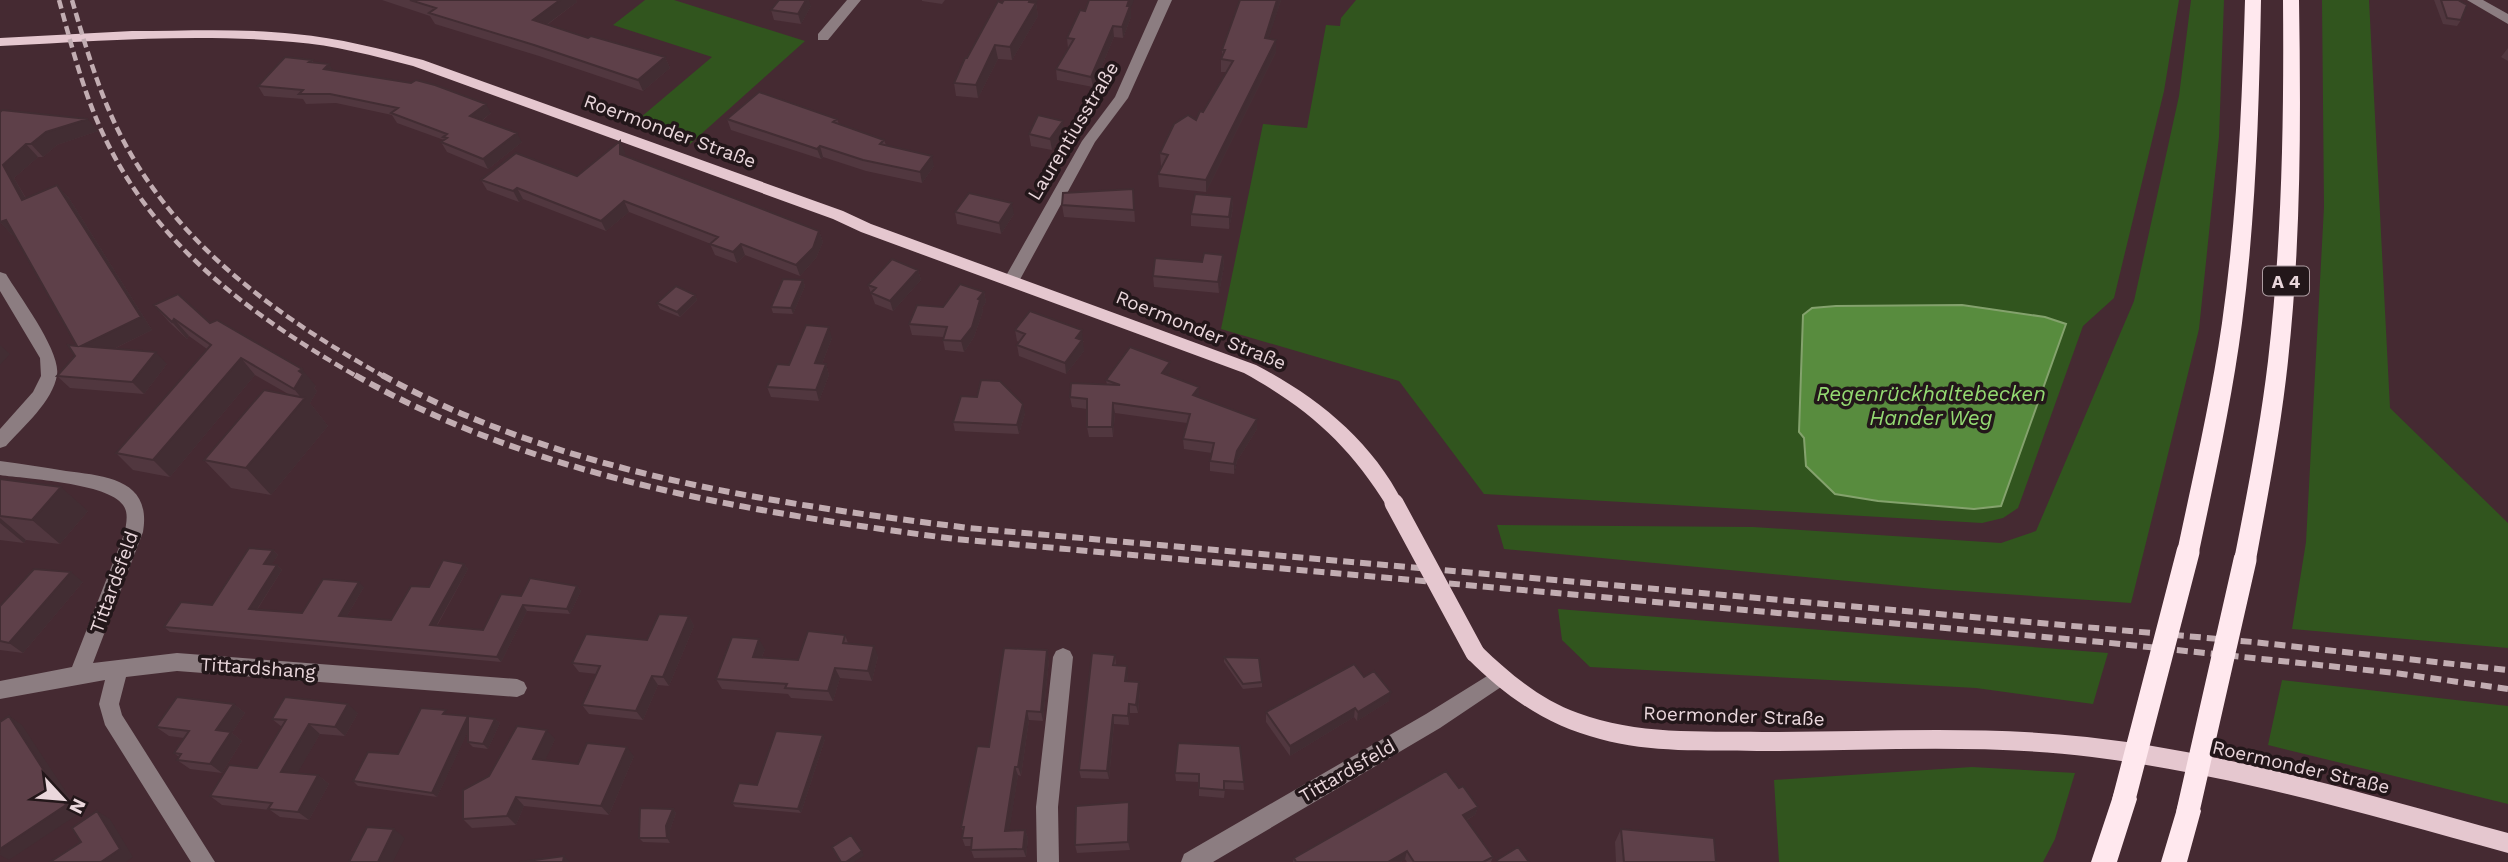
<svg xmlns="http://www.w3.org/2000/svg" width="2508" height="862" viewBox="0 0 2508 862" font-family="'Work Sans',sans-serif">
	<style>
		.green { fill: #31551e }
		.water { fill: #588c3e; stroke: #84a26d; stroke-width: 2 }
		.lines { fill: none; stroke-linecap: round; stroke-linejoin: round }
		.minor { fill: #8c7d81; fill-rule: evenodd }
		.major { fill: #e5c7cf; fill-rule: evenodd }
		.highway { fill: #ffe8ee; fill-rule: evenodd }
		.rail-far1 { stroke: #c2adb2; stroke-width: 4.5; stroke-dasharray: 9 4.5; stroke-linecap: butt }
		.rail { stroke: #c2adb2; stroke-width: 6; stroke-dasharray: 11 6; stroke-linecap: butt }
		.major-bridge { stroke: #e5c7cf; stroke-width: 19 }
		.highway-bridge { stroke: #ffe8ee; stroke-width: 23 }
		.wall { fill: #51373f }
		.shaded-wall { fill: #422d33 }
		.building { fill: #5e4049; stroke: #422d33; stroke-width: 2 }
		.labels { text-anchor: middle; dominant-baseline: central; stroke-width: 7; stroke-linejoin: round; paint-order: stroke }
		.shield { fill: #23171a; stroke: #ae9da2; stroke-width: 2 }
		.shield-label { font-size: 18px; font-weight: bold; fill: #ead7dc }
		.street-label { font-size: 19px; fill: #ead7dc; stroke: #23171a }
		.water-label { font-size: 21px; font-style: italic; fill: #94da72; stroke: #23171a }
	</style>
	<rect width="100%" height="100%" fill="#452a32"/>
	<path class="green" d="M645,0H674L805,41L690,144L634,123L712,57L613,25Z
		M1356,0H2179L2164,91L2114,298L2083,326L2018,508L2003,518L1982,523L1484,494L1399,381L1221,329L1263,124L1307,128L1326,25L1340,26L1341,18Z
		M2191,0H2224L2219,137L2199,329L2131,603L1934,589L1504,549L1497,525L1753,527L2001,543L2036,531L2134,301L2179,96Z
		M2322,0H2369L2390,408L2508,523V648L2292,629L2306,542L2324,207Z
		M1558,609L2108,653L2093,704L1976,688L1590,667L1562,640Z
		M2282,680L2508,706V804L2268,745Z
		M1972,767L2075,773L2055,839L2043,862H1779L1774,780Z"/>
	<path class="water" d="M1962,305L2045,317L2066,324L2001,506L1974,509L1878,501L1835,494L1806,466L1804,438L1799,432L1803,315L1812,308L1836,306Z"/>
	<g class="lines">
		<path class="minor" d="M847,0H861L828,40H818V34Z
			M1158,0H1172L1128,98L1095,142L1017,285H1005L1003,281L1082,141L1115,97Z
			M2467,0H2483L2508,14V24Z
			M0,272L6,274C19,296 61,351 57,375C53,401 23,427 6,446L0,448V429L33,392L41,376L40,358L0,291Z
			M0,461C22,464 44,467 66,471C105,476 152,479 143,532L93,663L177,653L517,679L524,682L527,688L524,694L517,697L177,671L126,677L119,704L122,715L215,862H191L105,725L99,704L105,680L0,699V681L72,667L125,532C126,523 129,513 123,505C108,483 27,479 0,475Z
			M1063,648L1070,651L1073,657L1058,807L1059,862H1037L1036,807L1053,657L1056,651Z
			M1500,668L1507,671L1510,677L1507,683L1440,728L1213,862H1181L1184,854L1426,714Z"/>
		<path class="major" d="M132,31C186,31 241,28 295,34C339,38 381,49 423,60L843,211L871,224L1256,365C1317,397 1371,440 1403,503L1400,508L1394,510L1388,508C1349,445 1309,409 1244,373L861,232L833,219L413,66C374,56 334,45 293,42C196,33 97,41 0,46V38Z
			M1475,644L1482,647C1510,674 1541,700 1578,713C1636,735 1701,731 1762,732C1871,732 1979,725 2087,737C2231,753 2369,795 2508,833V853C2370,815 2234,775 2092,757C1981,743 1868,751 1757,751C1705,750 1651,753 1600,739C1548,726 1506,697 1468,659L1465,653L1468,647Z"/>
		<path class="highway" d="M2245,0H2261C2259,108 2256,216 2242,323C2232,400 2215,476 2199,552L2196,559L2188,561L2180,559L2177,552C2193,476 2211,400 2222,323C2237,216 2242,108 2245,0Z
			M2283,0H2299C2301,121 2301,241 2288,361C2281,428 2268,494 2256,560L2253,567L2245,569L2237,567L2234,560C2247,494 2260,428 2268,361C2282,241 2284,121 2283,0Z
			M2124,787L2133,790L2137,799L2117,862H2091L2115,790Z
			M2188,799L2197,802L2201,811L2187,862H2161L2179,802Z"/>
		<path class="rail-far1" d="M59,0C73,51 86,103 111,150C164,253 260,321 358,377
			M72,0C86,48 100,96 123,140C180,248 281,319 385,377"/>
		<path class="rail" d="M355,375C537,479 750,512 955,539L2101,642L2395,673L2508,689
			M382,375C560,473 769,503 969,528L2253,642L2508,670"/>
		<path class="major-bridge" d="M1394,503L1475,653"/>
		<path class="highway-bridge" d="M2124,799L2188,552
			M2188,811L2245,560"/>
	</g>
	<path class="wall" d="M382,0H576L577,2L547,25L588,38L665,57L670,68L643,91L539,56L435,24L430,16Z
		M922,0H945L942,4L922,1Z
		M1240,0H1281L1268,39L1276,40V52L1206,192L1159,187L1158,174L1162,166H1161L1160,153L1203,112L1226,72H1221V59L1222,55V50Z
		M2434,0H2458L2461,20L2457,26L2443,24Z
		M1002,3H1036L1038,16L1012,60L998,59L978,98L956,96L954,83L967,58Z
		M811,6L801,24L774,20L771,10Z
		M1131,8V17L1123,38L1114,37L1093,87L1057,80L1056,69L1068,49L1067,38L1085,11Z
		M2508,48V61L2501,57Z
		M312,60L314,63L333,70L491,113L483,120L522,142L488,169L447,152L441,142L444,140L397,123L392,115L336,103L306,104L303,99L264,96L258,86Z
		M0,112L98,131L57,145L43,157H38L14,178L26,198L57,185L69,198L152,330L114,349L167,364L144,394L70,388L57,376L75,356L77,346L14,234L12,235L0,222Z
		M727,119H837L839,124L884,140L886,145L934,166L922,183L866,171L823,157L821,159L731,130Z
		M1064,133L1052,150L1031,146L1029,134Z
		M625,152V156L819,231L823,242L816,258L800,276L745,255L737,263L715,255L710,244H711L629,212L606,231L523,199L519,202L487,190L481,180L577,176Z
		M1133,189L1135,222L1064,217L1062,205Z
		M1232,197L1233,208L1229,229L1191,226V214Z
		M955,212L1014,214L1001,234L957,224Z
		M1223,255L1224,266L1219,293L1154,287L1153,276Z
		M918,270L921,280L893,311L875,304L868,285Z
		M803,280L805,286L793,314L773,313L771,307Z
		M984,292L986,302L982,308L983,311L974,337L964,352L945,350L943,340V337L912,335L909,324L943,307Z
		M695,295L697,300L680,317L660,309L657,303Z
		M154,305L210,323L316,386L314,388L317,391L310,403L328,426L271,495L231,488L204,460L290,395L255,375L170,477L133,470L116,453L207,349L189,336L187,339L169,322Z
		M1015,330L1084,341L1082,343L1084,351L1066,374L1019,356L1017,345L1019,342L1017,341Z
		M832,338L822,364H826L829,375L819,401L771,397L767,387L789,365Z
		M1170,372L1168,375L1199,387V397L1257,419V429L1237,461L1234,474L1210,471V461L1212,453L1184,449L1183,439L1187,423L1115,413L1113,437H1089L1087,427V409L1072,407L1070,397L1107,385L1106,380Z
		M1025,413L1019,434L955,431L953,422Z
		M0,479L88,511L60,544L26,540L24,543L0,540Z
		M273,550L278,555L272,564L277,565L282,570L257,610L302,613L364,587L347,616L391,620L429,587L464,564L468,569L437,626L483,630L521,596L577,586L581,591L570,614L527,611L501,662L170,632L164,627L212,605Z
		M83,582L23,653L0,650V606Z
		M689,616L694,626L669,686L658,685L643,720L589,714L582,705L597,674L579,672L572,663L647,640Z
		M845,635L848,643L878,656L872,681L840,678L833,701L791,698L788,694L722,689L716,679L765,649L762,657L798,660Z
		M1115,655L1116,665L1128,675L1127,681L1140,691L1138,713H1130L1129,725L1114,724L1109,779L1081,778L1079,770Z
		M1224,657L1262,682V687L1243,689L1224,662Z
		M1049,659L1043,721L1029,720L1021,776L1018,775L1009,830H1025L1028,838L1026,857L974,858L971,850V846H965L962,838L963,831L961,827L989,747Z
		M1364,677L1389,701L1357,721L1354,717L1290,756L1266,722V712Z
		M234,704L245,713L232,733L242,741L222,773L190,769L177,760L179,757L174,753L184,738L169,736L156,727Z
		M358,713L345,736L320,734L297,773L318,775L329,784L309,820L280,817L270,810L222,805L210,796L257,768L282,727L272,719Z
		M450,714L495,719L500,723L488,749L473,747L468,742V731L437,797L358,786L353,781L398,754Z
		M555,739L545,760L578,764L634,756L609,815L524,806L516,825L472,828L463,819Z
		M825,739L801,813L735,807L732,803Z
		M1240,746L1244,790L1225,789L1224,798L1199,796V782L1176,781L1175,773Z
		M1459,788L1478,807L1475,815L1467,820L1493,857L1491,862H1407L1405,859L1401,862H1293L1294,858Z
		M673,809L676,813L670,830V843L643,842L639,838Z
		M1130,811V850L1077,853L1075,845Z
		M1621,829L1716,862H1616L1615,842Z"/>
	<path class="shaded-wall" d="M560,0H576L577,2L538,31L533,20Z
		M806,0H809L811,6L801,24L798,14Z
		M1030,0H1038L1036,3L1038,16L1012,60L1010,47Z
		M1129,0H1134L1131,8V17L1123,38L1122,27Z
		M1277,0H1281L1265,50V38Z
		M1113,26L1114,37L1093,87L1091,77Z
		M1276,40V52L1206,192V180Z
		M995,45L998,59L978,98L976,85Z
		M665,57L670,68L643,91L638,80Z
		M329,64L335,73L324,69Z
		M486,104L491,113L476,125L470,116Z
		M88,119L98,131L57,145L43,157L31,144L46,132Z
		M1063,121L1064,133L1052,150L1050,139Z
		M517,133L522,142L488,169L483,159Z
		M620,141L625,152V165L620,154Z
		M26,144L38,157L14,178L34,213L22,200L3,165Z
		M820,146L823,157L821,159L817,149Z
		M932,156L934,166L922,183L920,172Z
		M57,185L69,198L152,330L93,359L81,346Z
		M517,188L523,199L519,202L513,191Z
		M1232,197L1233,208L1229,229V217Z
		M624,201L629,212L606,231L601,221Z
		M1012,203L1014,214L1001,234L999,223Z
		M6,220L18,233L12,235L0,222Z
		M819,231L823,242L816,258L800,276L796,265Z
		M741,244L745,255L737,263L733,252Z
		M1223,255L1224,266L1219,293L1218,282Z
		M918,270L921,280L893,311L890,301Z
		M803,280L805,286L793,314L791,308Z
		M984,292L986,302L982,308L983,311L974,337L964,352L961,341L978,299Z
		M695,295L697,300L680,317L677,312Z
		M174,319L189,336L187,339L172,322Z
		M829,327L832,338L818,374L815,363Z
		M1082,330L1084,351L1066,374L1065,363L1076,338Z
		M0,345L10,354L0,365Z
		M156,352L167,364L144,394L132,382Z
		M241,358L255,375L170,477L153,460Z
		M1170,362V372L1163,383L1162,373Z
		M826,364L829,375L819,401L816,390Z
		M302,369L316,386L314,388L317,391L310,403L328,426L271,495L246,468L303,400L294,389L299,371Z
		M1199,387V397L1193,395Z
		M1113,403L1115,413L1113,437L1112,427Z
		M1023,404L1025,413L1019,434L1017,425Z
		M1257,419V429L1237,461L1234,474V464L1237,451Z
		M61,487L88,511L60,544L32,520Z
		M0,518L26,540L24,543L0,523Z
		M273,550L278,555L269,569L264,564Z
		M464,564L468,569L434,630L430,625Z
		M277,565L282,570L254,614L249,609Z
		M71,572L83,582L23,653L9,643Z
		M359,582L364,587L344,621L339,616Z
		M577,586L581,591L570,614L567,609Z
		M523,605L527,611L501,662L497,657Z
		M689,616L694,626L669,686L663,677Z
		M759,639L765,649L758,667L753,657Z
		M874,646L878,656L872,681L868,671Z
		M1047,650L1049,659L1043,721L1041,712Z
		M1127,666L1128,675L1126,690L1125,681Z
		M835,668L840,678L833,701L828,691Z
		M652,676L658,685L643,720L636,711Z
		M1139,682L1140,691L1138,713L1136,705Z
		M1391,692L1389,701L1357,721L1358,712Z
		M234,704L245,713L232,733L242,741L222,773L210,764L216,730Z
		M348,704L358,713L345,736L335,727Z
		M1129,704L1130,713L1129,725L1128,716Z
		M1355,708L1354,717L1290,756V746Z
		M1027,711L1029,720L1021,776L1018,767Z
		M1113,715L1114,724L1109,779L1107,771Z
		M9,716L22,725L80,813L9,860L0,855Z
		M468,716L473,721L437,797L432,793Z
		M495,719L500,723L488,749L483,744Z
		M309,724L320,734L293,781L281,772Z
		M547,730L555,739L542,768L533,759Z
		M823,735L825,739L801,813L798,809Z
		M627,747L634,756L609,815L601,806Z
		M1015,767L1018,775L1008,839L1005,831Z
		M318,775L329,784L309,820L298,812Z
		M516,797L524,806L516,825L507,816Z
		M1129,802L1130,811V850L1128,842Z
		M1478,807L1475,815L1461,823L1463,815Z
		M673,809L676,813L670,830V843L667,838L666,826Z
		M97,811L110,819L133,857L126,862H101Z
		M394,829L405,838L393,862H378Z
		M1025,830L1028,838L1026,857L1023,849Z
		M862,851L864,856L854,862H846Z
		M1407,851L1405,859L1401,862H1388Z
		M564,856L570,862H563Z"/>
	<path class="building" d="M410,0H560L533,20L588,38L591,36L665,57L638,80L534,45L429,13L436,8Z
		M779,0H806L798,14L771,10Z
		M1004,0H1030L1029,2L1036,3L1010,47L995,45L976,85L954,83L965,58H967L998,1L1002,3Z
		M1089,0H1129L1127,6H1130L1122,27L1113,26L1091,77L1056,69L1074,39L1067,38L1080,10L1085,11Z
		M1240,0H1277L1265,38L1276,40L1206,180L1158,174L1168,155L1160,153L1174,124L1188,115L1196,120L1200,111L1203,112L1233,61L1221,59L1225,50H1222Z
		M2441,0H2458L2467,5L2461,20L2447,18Z
		M285,57L312,60L309,62L329,64L324,69L411,83L416,80L435,85L486,104L470,116L517,133L483,159L441,142L447,138L443,137L447,134L391,113L398,108L330,94H299L303,90L258,86Z
		M759,92L837,119L833,122L884,140L880,144L932,156L920,172L863,160L820,146L817,149L727,119Z
		M2,110L88,119L46,132L31,144H26L3,165L22,200L57,185L141,317L81,346L156,352L132,382L57,376L75,356L68,345L77,346L6,220L0,222V112Z
		M1038,115L1063,121L1050,139L1029,134Z
		M620,141V154L819,231L813,248L796,265L741,244L733,252L710,244L718,237L624,201L601,221L517,188L513,191L481,180L516,153L577,176Z
		M1133,189L1134,210L1062,205L1063,193Z
		M969,193L1012,203L999,223L955,212Z
		M1195,194L1232,197L1229,217L1191,214Z
		M1204,253L1223,255L1218,282L1153,276L1155,258L1202,262Z
		M892,259L918,270L890,301L871,293L876,288L868,285Z
		M783,279L803,280L791,308L771,307Z
		M960,284L984,292L978,299L980,300L972,327L961,341L943,340L947,327L909,324L917,305L943,307Z
		M676,286L695,295L677,312L657,303Z
		M178,294L210,323L217,320L302,369L299,371L303,374L294,389L241,358L153,460L116,453L211,345L174,319L172,322L154,305Z
		M1030,311L1082,330L1076,338L1082,340L1065,363L1017,345L1025,334L1015,330Z
		M806,325L829,327L815,363L826,364L816,390L767,387L777,364L789,365Z
		M1130,347L1170,362L1162,373L1199,387L1193,395L1257,419L1237,451L1234,464L1210,461L1214,443L1183,439L1190,414L1113,403L1112,427H1087V399L1070,397L1071,383L1120,385L1106,380Z
		M981,380L1000,381L1023,404L1017,425L953,422L961,396L977,397Z
		M264,390L305,398L246,468L204,460Z
		M0,479L61,487L32,520L0,516Z
		M249,548L273,550L264,564L277,565L249,609L302,613L323,579L359,582L339,616L391,620L411,586L429,587L443,560L464,564L430,625L483,630L501,594L521,596L530,578L577,586L567,609L523,605L497,657L164,627L181,602L212,605Z
		M34,569L71,572L9,643L0,641V606Z
		M659,614L689,616L663,677L652,676L636,711L582,705L600,666L572,663L586,634L647,640Z
		M808,631L845,635L843,643L874,646L868,671L835,668L828,691L785,688L787,684L716,679L732,637L759,639L753,657L798,660Z
		M1004,648L1047,650L1041,712L1027,711L1018,767H1015L1005,831L1025,830L1023,849L971,850L972,838H962L964,827H961L977,746L989,747Z
		M1092,653L1115,655L1113,665L1127,666L1125,681L1139,682L1136,705L1129,704L1128,716L1113,715L1107,771L1079,770Z
		M1224,657L1259,658L1262,682L1243,684Z
		M1354,664L1364,677L1374,671L1391,692L1358,712L1355,708L1290,746L1266,712Z
		M177,697L234,704L216,730L231,732L210,764L177,760L181,754L174,753L189,731L156,727Z
		M285,697L348,704L335,727L309,724L281,772L318,775L298,812L268,809L272,803L210,796L229,765L257,768L286,720L272,719Z
		M421,708L446,710L443,714L468,716L432,793L353,781L368,752L398,754Z
		M9,716L66,805L0,849V722Z
		M468,716L495,719L483,744L468,742Z
		M517,726L547,730L533,759L578,764L587,743L627,747L601,806L516,797L507,816L463,819V790L489,776Z
		M776,731L823,735L798,809L732,803L739,783L757,785Z
		M1178,743L1240,746L1244,782L1224,781V790L1199,788V774L1175,773Z
		M1446,771L1459,788L1463,786L1478,807L1463,815L1493,857L1483,862H1414L1407,851L1388,862H1296L1294,858Z
		M1129,802L1128,842L1075,845L1076,806Z
		M640,808L673,809L666,826L667,838H639Z
		M97,811L120,849L101,862H50L81,842L72,828Z
		M367,827L394,829L378,862H349Z
		M1621,829L1714,838L1716,862H1624Z
		M851,835L862,851L846,862H841L832,847Z
		M1518,847L1529,862H1498L1497,860Z
		M564,856L563,862H520Z"/>
	<g class="labels">
		<rect class="shield" x="2263" y="266.5" width="46" height="29" rx="5"/>
		<g class="shield-label">
			<text x="2286" y="281">A 4</text>
		</g>
		<g class="street-label">
			<text transform="translate(670 131) rotate(20)">Roermonder Straße</text>
			<text transform="translate(1073 131) rotate(-59)">Laurentiusstraße</text>
			<text transform="translate(1201 330) rotate(22)">Roermonder Straße</text>
			<text transform="translate(114 582) rotate(-70)">Tittardsfeld</text>
			<text transform="translate(258 668) rotate(4)">Tittardshang</text>
			<text transform="translate(1734 716) rotate(2)">Roermonder Straße</text>
			<text transform="translate(2301 767) rotate(13)">Roermonder Straße</text>
			<text transform="translate(1347 771) rotate(-30)">Tittardsfeld</text>
		</g>
		<g class="water-label">
			<text x="1931" y="393">Regenrückhaltebecken<tspan x="1931" dy="24">Hander Weg</tspan></text>
		</g>
	</g>
	<g transform="translate(63 799) rotate(116)" stroke="#23171a" stroke-width="5" paint-order="stroke">
	<path d="M0-5L12 26L0 18L-12 26Z" fill="#ead7dc"/>
	<text y="-10" font-size="19" font-weight="bold" text-anchor="middle" fill="#ead7dc">N</text>
	</g>
</svg>
